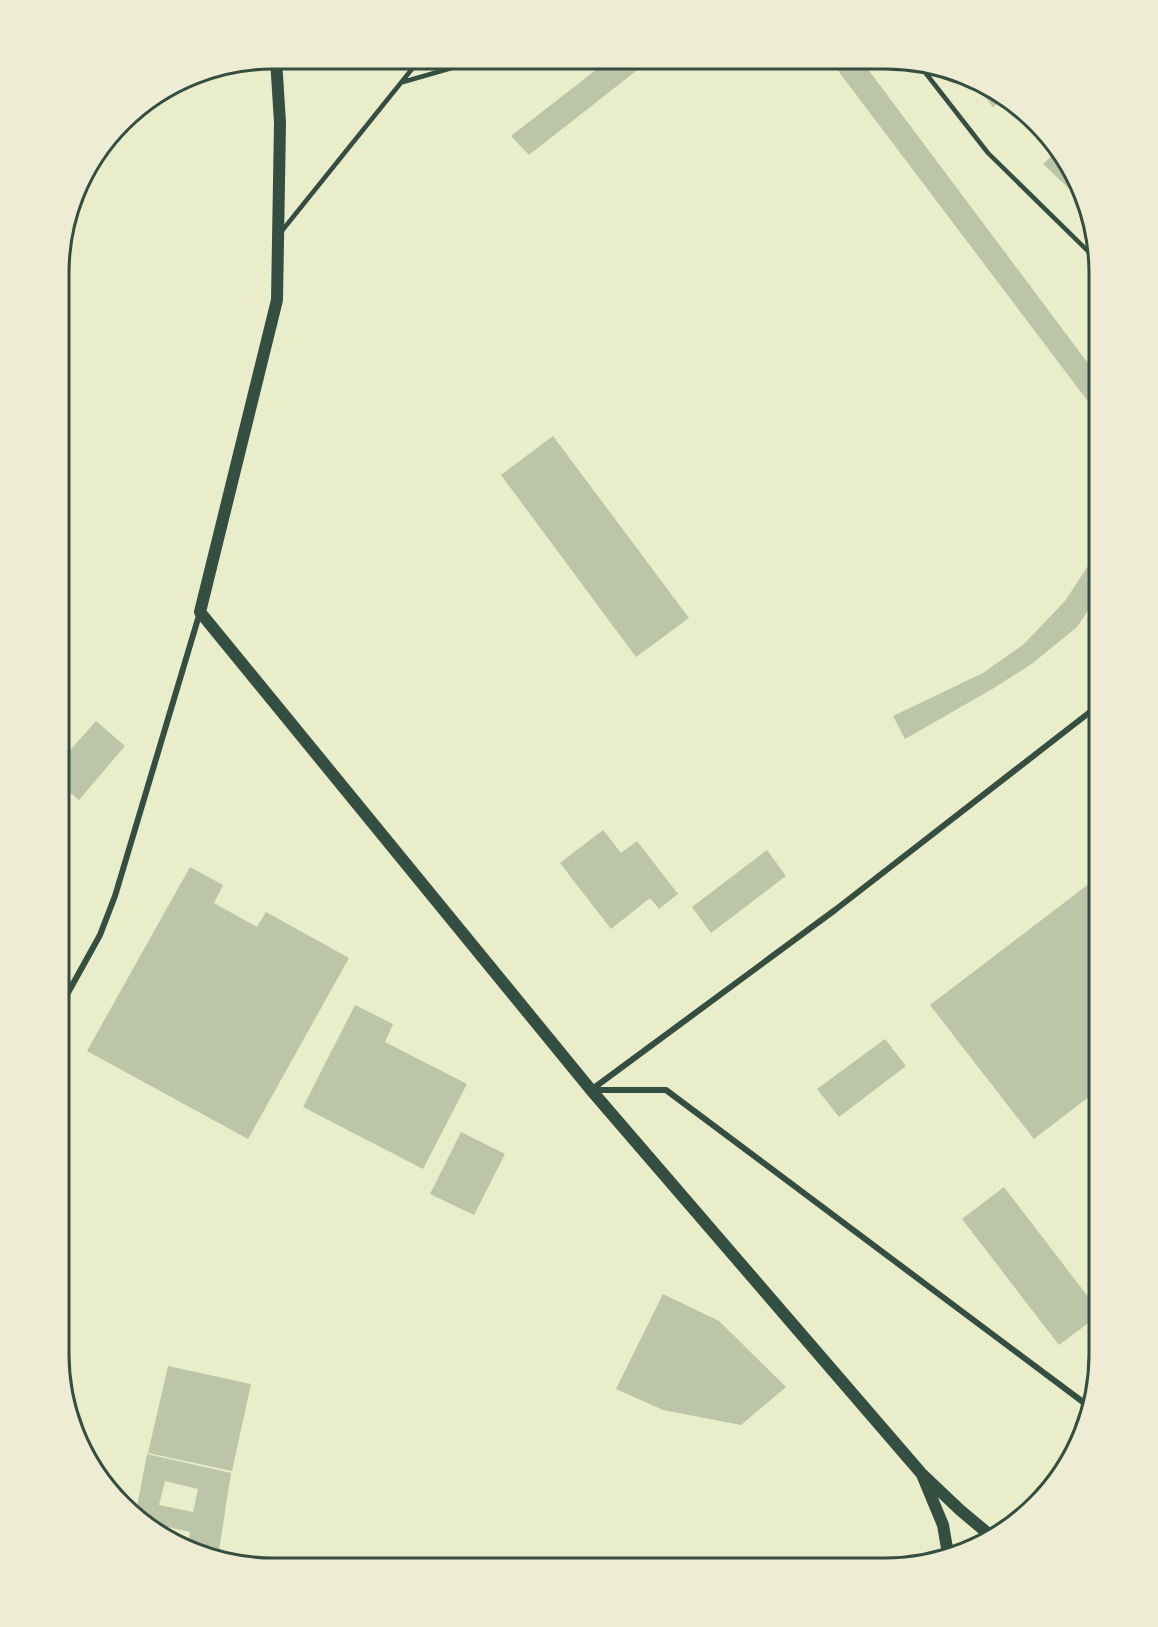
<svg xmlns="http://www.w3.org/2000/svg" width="1158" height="1627" viewBox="0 0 1158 1627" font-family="'Exo 2',sans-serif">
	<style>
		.building { fill: #bcc5a7; fill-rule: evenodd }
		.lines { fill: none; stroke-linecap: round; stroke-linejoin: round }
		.service { stroke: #344e41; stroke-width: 4.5 }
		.minor { stroke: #344e41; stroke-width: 6 }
		.secondary { stroke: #344e41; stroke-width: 12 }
		.rim { fill: none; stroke: #344e41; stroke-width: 3 }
	</style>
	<rect width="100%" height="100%" fill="#e9edc9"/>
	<path class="building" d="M610,59L650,60L529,155L511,136Z
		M827,60H861L1099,378V416L836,68Z
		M977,87L1005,98L993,107Z
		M1056,152L1078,178L1081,192L1077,196L1043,164Z
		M553,436L689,618L636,657L501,475Z
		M1099,549V594L1077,627L1033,663L994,688L905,739L893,716L983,673L1024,644L1065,601Z
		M96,721L125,746L79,800L59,784L60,749L66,755Z
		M603,830L621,853L637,841L678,894L659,909L650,898L611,929L560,863Z
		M767,850L786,876L711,933L692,907Z
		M190,867L223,885L214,903L257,927L266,912L349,958L248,1139L87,1051Z
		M1090,883L1099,895V1089L1034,1139L930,1005Z
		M355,1005L393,1024L385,1042L467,1084L423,1169L303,1107Z
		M885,1039L906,1066L839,1117L817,1089Z
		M461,1132L505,1154L474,1215L430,1194Z
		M1004,1187L1099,1311V1315L1059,1345L962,1219Z
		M663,1294L719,1321L786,1387L741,1425L663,1410L616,1389Z
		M168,1366L251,1384L232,1471L148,1453Z
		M147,1454L231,1473L218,1557L188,1545L190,1532L145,1522L136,1512ZM165,1481L198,1489L193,1512L159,1505Z"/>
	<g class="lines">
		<path class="service" d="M917,62L988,153L1097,260
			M403,82L483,59
			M281,232L420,59"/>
		<path class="minor" d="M59,1009L100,935L115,896L200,612
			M1087,1405L666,1090H591L835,910L1099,705"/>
		<path class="secondary" d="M276,59L280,123L277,300L200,612L591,1090L921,1473L960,1510L991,1536
			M923,1477L943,1525L948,1554"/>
	</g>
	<path d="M0 0H1158V1627H0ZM273 69H885A204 204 0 0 1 1089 273V1354A204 204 0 0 1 885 1558H273A204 204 0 0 1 69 1354V273A204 204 0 0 1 273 69Z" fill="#eeecd3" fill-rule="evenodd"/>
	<path class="rim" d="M273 69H885A204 204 0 0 1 1089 273V1354A204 204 0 0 1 885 1558H273A204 204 0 0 1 69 1354V273A204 204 0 0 1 273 69Z"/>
</svg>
